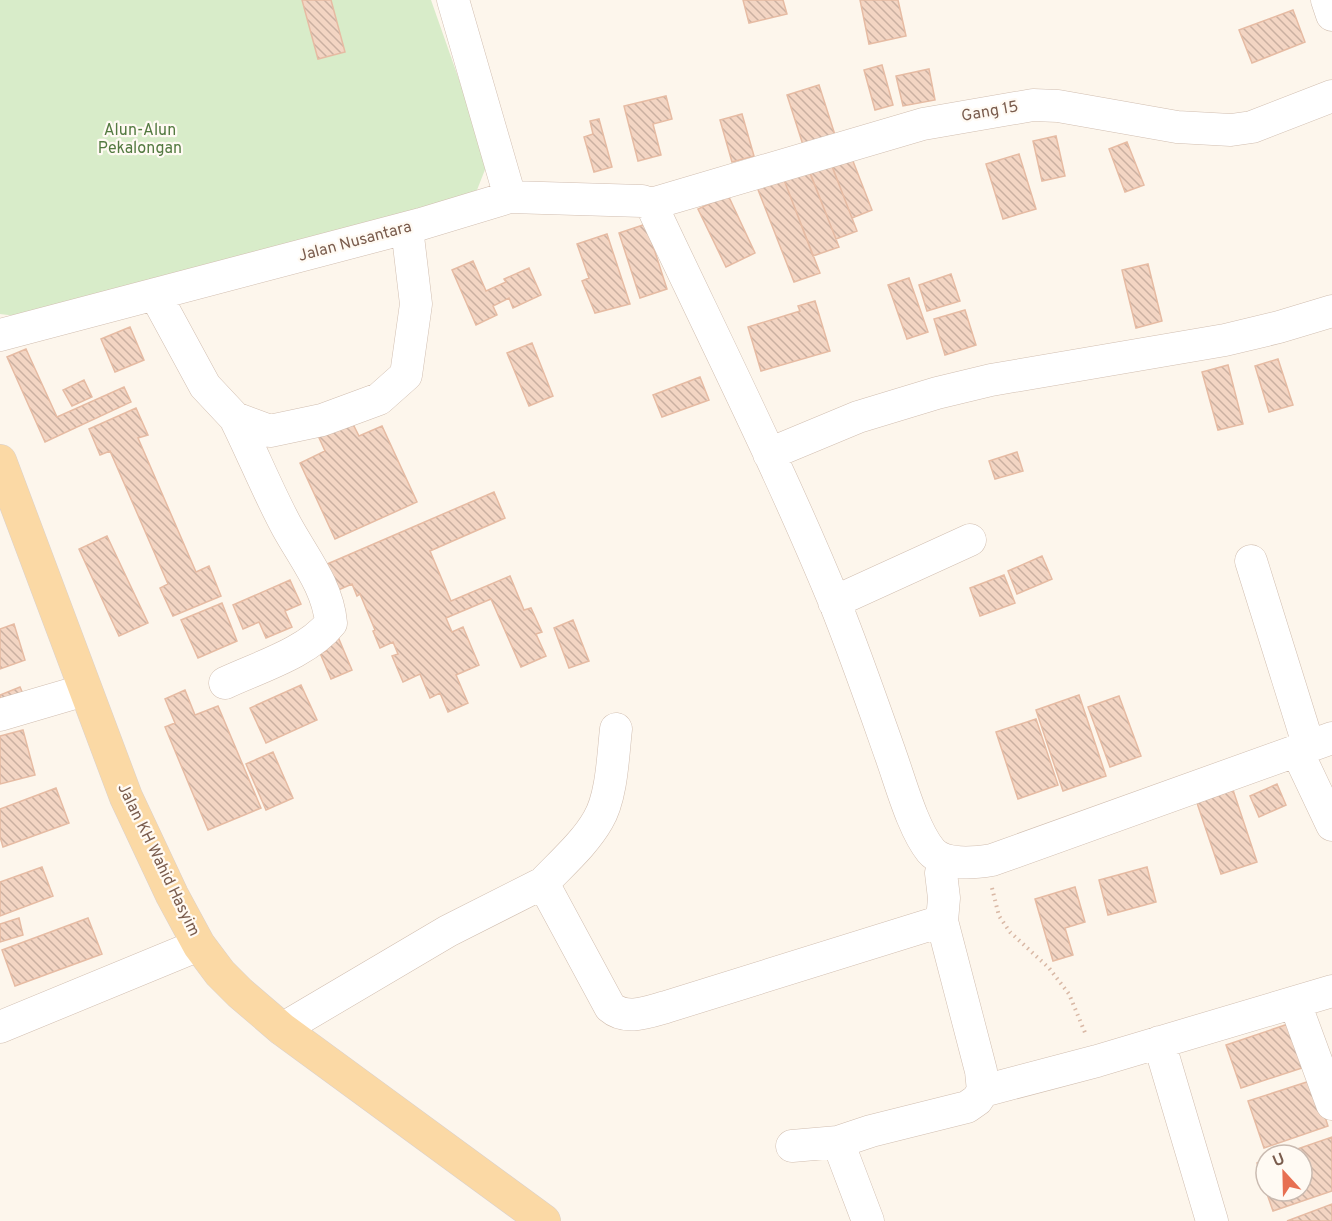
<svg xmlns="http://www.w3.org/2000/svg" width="1332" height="1221" viewBox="0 0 1332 1221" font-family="Overpass,sans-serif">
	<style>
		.green { fill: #d8ecc9 }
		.building { fill: url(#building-back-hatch); stroke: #e6bba3; stroke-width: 1.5 }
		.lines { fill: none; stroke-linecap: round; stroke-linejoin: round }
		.minor-casing { stroke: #d1beb0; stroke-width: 33 }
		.major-casing { stroke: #dad1cd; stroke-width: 34 }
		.path { stroke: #d9b8a5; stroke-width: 4; stroke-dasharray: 1.5 4.5; stroke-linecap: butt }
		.minor { stroke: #fff; stroke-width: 32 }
		.major { stroke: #fbd9a5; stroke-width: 33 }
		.labels { text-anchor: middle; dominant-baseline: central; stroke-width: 4.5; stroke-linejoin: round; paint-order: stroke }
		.street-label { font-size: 16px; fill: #7a5c4d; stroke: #fffaf3 }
		.park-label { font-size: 16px; fill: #537a41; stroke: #fffaf3 }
	</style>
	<defs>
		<pattern id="building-back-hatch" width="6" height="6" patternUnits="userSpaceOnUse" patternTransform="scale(1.5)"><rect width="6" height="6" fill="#f3d5c3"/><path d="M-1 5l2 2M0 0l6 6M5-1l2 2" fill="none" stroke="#cab0a1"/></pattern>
	</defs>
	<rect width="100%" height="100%" fill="#fdf6ec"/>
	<path class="green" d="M0,0H431L488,162L477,190L430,211L16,316L0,314Z"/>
	<path class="building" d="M302,0H331L345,52L318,59Z
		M743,0H783L787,14L749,23Z
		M860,0H898L906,36L869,44Z
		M1293,10L1305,42L1252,63L1239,30Z
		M882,65L893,105L875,110L864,70Z
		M929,69L935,100L903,106L896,76Z
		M819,85L836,138L804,148L787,95Z
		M666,96L672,119L653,124L661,155L638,161L624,106Z
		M742,114L754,156L732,162L720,120Z
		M599,119L612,167L594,172L584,137L593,134L590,121Z
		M1056,136L1065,176L1042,181L1033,141Z
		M1127,142L1144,185L1125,192L1109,149Z
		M1019,154L1036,209L1003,219L986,164Z
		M851,156L872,210L852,218L831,164Z
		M829,158L857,231L836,239L807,166Z
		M806,162L839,247L813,256L781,172Z
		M781,172L820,273L794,282L755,182Z
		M728,195L755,253L726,267L698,209Z
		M646,224L667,289L640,298L619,233Z
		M607,234L630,304L595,313L582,281L589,278L577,244Z
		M473,261L486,291L506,282L504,279L529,268L541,295L513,308L509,298L493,306L497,315L476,325L452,270Z
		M1148,264L1162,321L1136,328L1122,270Z
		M951,274L960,301L927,311L919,285Z
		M909,278L928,332L907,339L888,285Z
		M815,301L830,351L761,371L748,327L800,311L798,306Z
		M965,310L976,345L945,355L934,319Z
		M130,327L144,360L115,372L101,339Z
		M532,343L553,396L529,406L507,353Z
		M26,349L57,417L124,387L131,402L45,442L7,357Z
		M1278,359L1293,405L1269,412L1255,366Z
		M1228,365L1243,424L1218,430L1202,372Z
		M700,377L709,400L662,417L653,395Z
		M84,380L92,397L72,406L63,390Z
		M136,408L148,435L138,438L196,572L209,566L221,596L173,616L160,588L168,584L110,451L100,455L89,429Z
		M349,416L359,436L382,426L417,502L335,539L300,463L325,451L316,431Z
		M1017,452L1023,471L995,479L989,461Z
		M494,492L505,518L430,551L451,601L510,576L524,610L531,608L542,632L536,634L546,656L521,667L491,599L446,618L452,632L463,627L479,665L456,675L468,703L448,712L440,693L430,698L420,674L403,682L392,656L398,654L393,642L380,648L373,631L375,630L360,594L357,596L352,584L336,591L325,565Z
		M107,536L148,623L119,636L79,549Z
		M1042,556L1052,579L1017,594L1008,571Z
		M1004,575L1015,603L980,616L970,588Z
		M290,580L301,604L285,611L292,627L266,638L259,622L243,629L233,605Z
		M222,603L237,641L198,658L181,620Z
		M573,620L589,661L569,668L554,628Z
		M14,624L25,660L0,669V629Z
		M336,632L352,670L331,679L320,653L326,651L321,639Z
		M301,685L317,720L266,743L250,708Z
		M20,687L25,698L0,709V695Z
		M185,690L195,715L218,706L261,808L208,830L165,727L175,723L165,699Z
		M1079,695L1106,776L1063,791L1036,710Z
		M1119,696L1141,756L1110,767L1088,707Z
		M1036,719L1058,785L1018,799L996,732Z
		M23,730L35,775L0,784V736Z
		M273,752L293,798L266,810L246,764Z
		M1277,784L1286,805L1259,817L1250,796Z
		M56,788L69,823L3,847L0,837V809Z
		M1233,790L1257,862L1221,874L1197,803Z
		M42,867L53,896L0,916V882Z
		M1147,867L1156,902L1108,915L1099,880Z
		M1075,887L1085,922L1065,928L1073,955L1053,961L1035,899Z
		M19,918L23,935L0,942V924Z
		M88,918L102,954L15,986L2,950Z
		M1291,1023L1305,1067L1241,1088L1226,1045Z
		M1313,1080L1328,1126L1264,1148L1248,1101Z
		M1332,1137V1191L1273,1211L1266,1191H1302V1155H1280Z
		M1266,1160V1190L1257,1163Z
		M1332,1204V1221H1287Z"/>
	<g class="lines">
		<defs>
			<path id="minor" d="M1327,0L1332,15
				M510,197L642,201L651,204C713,336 779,467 835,603C855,653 873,705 891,756C901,784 913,829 931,851C944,866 974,863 992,860L1332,738
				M651,204L923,124L1033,105L1058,106L1177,127L1231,130L1252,127L1332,96
				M155,294L205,386L235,418L270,431L322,420L379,399L406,375L416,304L407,228
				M0,335L421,224L510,197L453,0
				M769,454L858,417L937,393L991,380L1225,340L1279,327L1332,311
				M1251,561L1309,747
				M834,602L970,540
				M225,683C259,667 307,653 331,623C328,587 304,558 287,527C268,492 253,454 235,418
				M0,715L85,690
				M1297,751L1332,825
				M543,883C562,863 585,843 598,820C612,797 613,755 616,729
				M942,921L944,898L941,873L944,860
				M1295,1003L1332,1104
				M0,1027L199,945
				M282,1029L448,931L543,883L610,1007C626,1021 648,1012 666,1007L942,921L981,1071L983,1091L977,1100L967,1107L871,1131L838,1142L868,1221
				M1159,1042L1212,1221
				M983,1091L1097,1061L1332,991
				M792,1146L838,1142"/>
			<path id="major" d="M0,461L126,797L172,895L199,945L220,973L240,993L282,1029L544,1221"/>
		</defs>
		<use href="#minor" class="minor-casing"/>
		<use href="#major" class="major-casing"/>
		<path class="path" d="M992,888L999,916L1010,932L1049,968L1069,994L1086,1035"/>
		<use href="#minor" class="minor"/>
		<use href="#major" class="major"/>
	</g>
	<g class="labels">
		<g class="street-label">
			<text transform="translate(990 112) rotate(-10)">Gang 15</text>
			<text transform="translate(355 242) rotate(-15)">Jalan Nusantara</text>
			<text transform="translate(158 860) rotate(64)">Jalan KH Wahid Hasyim</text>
		</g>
		<g class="park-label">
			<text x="140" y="131">Alun-Alun<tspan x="140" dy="18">Pekalongan</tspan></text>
		</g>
	</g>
	<g transform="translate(1284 1173) rotate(338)"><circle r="28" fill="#fffaf3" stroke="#cabbb1" stroke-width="1.5"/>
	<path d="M0-4.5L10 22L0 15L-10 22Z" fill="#e76f51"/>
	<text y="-9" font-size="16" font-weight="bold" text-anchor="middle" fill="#7a5c4d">U</text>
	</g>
</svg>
